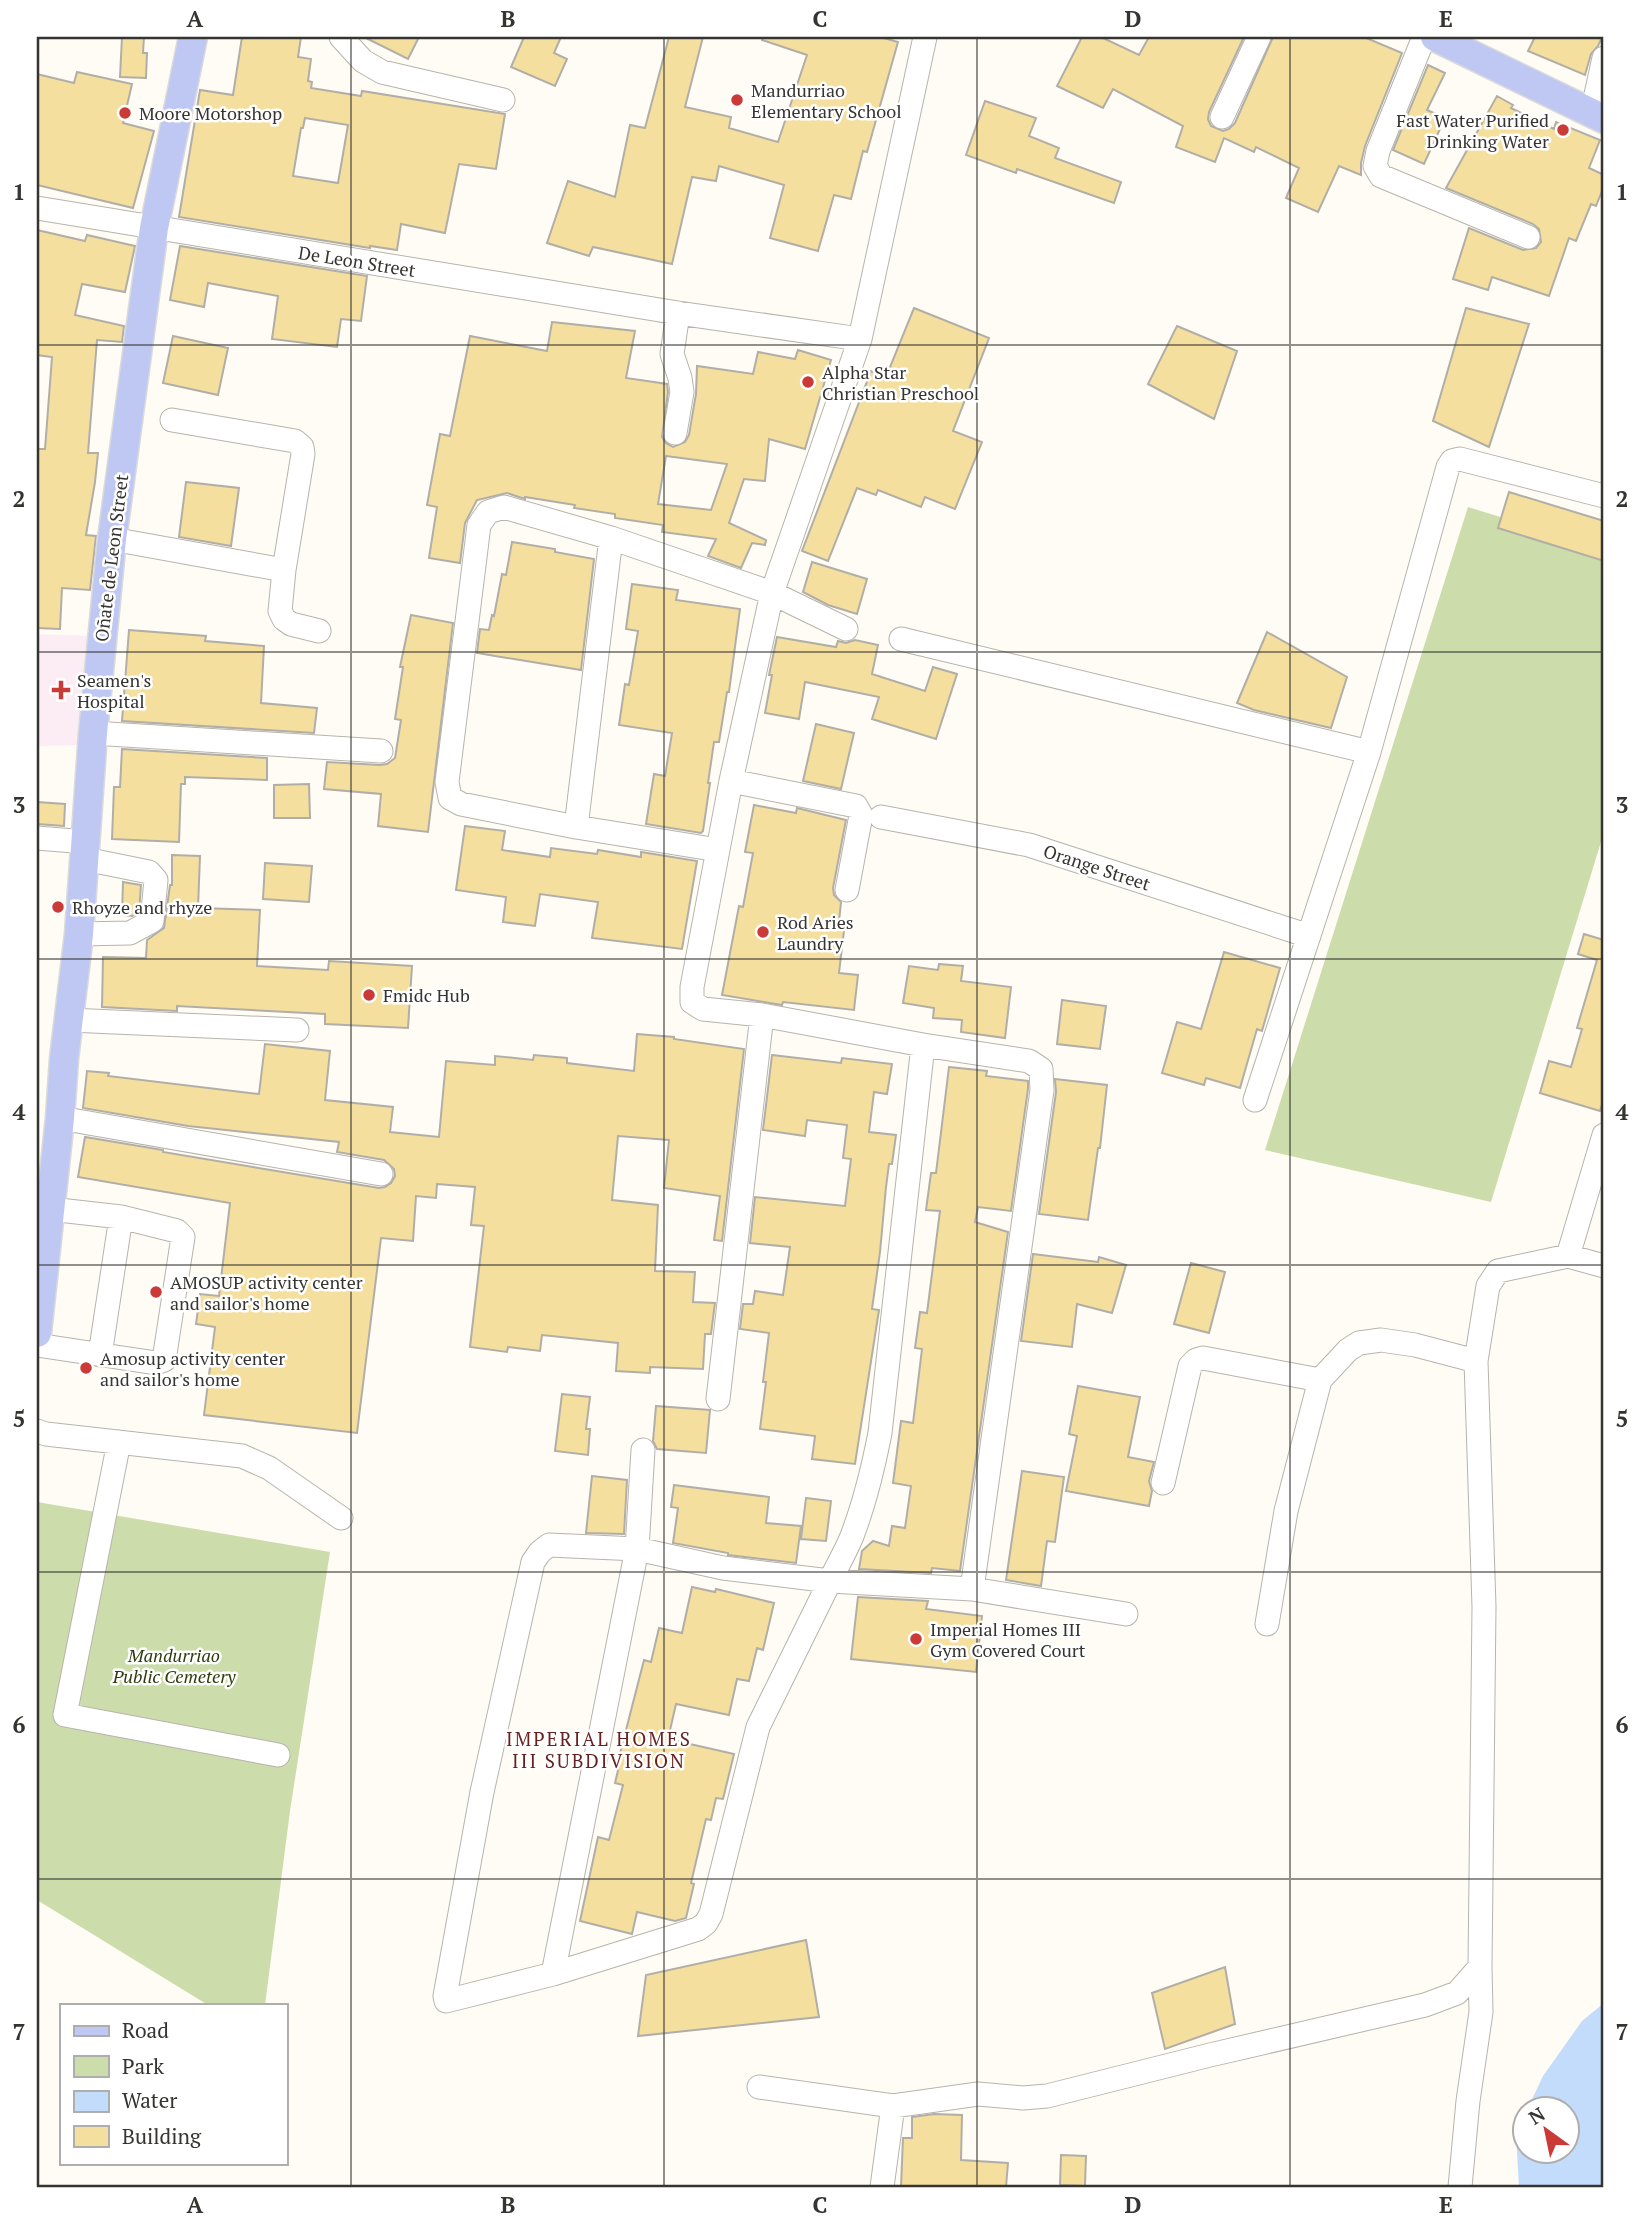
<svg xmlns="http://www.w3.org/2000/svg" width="1641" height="2224" viewBox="0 0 1641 2224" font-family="'PT Serif',serif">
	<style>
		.medical { fill: #fcedf4 }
		.green { fill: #ccdcab }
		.water { fill: #c3dcfb }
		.building { fill: #f5df9f; stroke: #b1aea7; stroke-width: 2; fill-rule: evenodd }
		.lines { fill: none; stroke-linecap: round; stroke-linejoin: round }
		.minor-casing { stroke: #b7b4ad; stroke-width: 25 }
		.major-casing { stroke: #dbdada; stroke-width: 31 }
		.minor { stroke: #fff; stroke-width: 23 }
		.major { stroke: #bfc8f3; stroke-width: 28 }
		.grid { fill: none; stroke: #353431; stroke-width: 2; stroke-opacity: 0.55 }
		.poi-dot { fill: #ca3b38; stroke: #fff; stroke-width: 2.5 }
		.labels { text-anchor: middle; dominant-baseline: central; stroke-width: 5; stroke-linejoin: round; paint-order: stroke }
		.poi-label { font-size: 18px; fill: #353431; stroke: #fff; text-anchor: start }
		.street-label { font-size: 18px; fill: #353431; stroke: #fff }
		.park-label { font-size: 18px; font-style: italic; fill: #2f3b0d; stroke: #fff }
		.neighbourhood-label { font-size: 19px; letter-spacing: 2px; fill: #67221f; stroke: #fff }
		.neatline { fill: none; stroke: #353431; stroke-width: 2.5 }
		.grid-label { font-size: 23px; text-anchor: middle; font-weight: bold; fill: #353431 }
	</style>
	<rect width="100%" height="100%" fill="#fefcf4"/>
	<path class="medical" d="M37,634L90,636L79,745L37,746Z"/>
	<path class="green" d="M1468,507L1604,549V832L1491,1202L1265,1150Z
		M37,1502L330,1552L290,1811L265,2005H208L37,1900Z"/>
	<path class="water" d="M1604,2003V2187H1519L1516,2134L1525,2114L1526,2150H1568V2108H1528L1543,2076L1582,2021Z"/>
	<path class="building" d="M122,37H144L143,53H147L146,78L120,77Z
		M242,37H301L298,57L311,59L308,81L312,82L311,88L361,96L362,91L505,114L496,169L459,164L445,233L401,224L397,250L370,246V248L179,217L200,90L233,95ZM305,118L348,125L338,183L293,176L301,128H303Z
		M364,37H419L408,59Z
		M524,37H561L554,53L567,59L555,86L511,67Z
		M669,37H703L685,107L731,117L729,128L778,142L807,55L762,40V37H880L898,42L867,152L863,151L851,199L834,195L818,251L770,238L784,185L719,166L716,181L692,177L672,264L593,247L589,256L547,243L568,181L615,197L630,125L645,128Z
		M1082,37H1101L1139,55L1149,37H1244L1209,112L1208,119L1211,126L1223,131L1229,129L1235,123L1273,37H1364L1402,53L1365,146L1361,163V175L1339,166L1318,212L1286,198L1299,168L1256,147L1254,152L1224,138L1215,162L1176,147L1183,126L1113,89L1103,108L1057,86Z
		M1535,37H1602L1598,46L1591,54L1585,75L1528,51Z
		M1428,65L1445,73L1427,110L1445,118L1424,164L1393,150Z
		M77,72L132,84L123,123L154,131L133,208L37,185V74L74,83Z
		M1497,96L1513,105L1511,108L1554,129L1556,122L1600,140L1589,168L1604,175V186L1596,206L1591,204L1576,241L1569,238L1549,296L1492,277L1488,290L1453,279L1469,228L1523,250L1536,248L1541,242L1539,229L1533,224L1446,188Z
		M985,101L1036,118L1029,136L1059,148L1055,158L1121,182L1114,203L1017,169L1016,173L966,155Z
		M37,230L85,241L87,235L135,246L125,292L82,284L75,315L124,326L122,342L97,340L88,453H98L95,482L86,535L96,536L90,590L62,588L60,629L37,628V449H45L52,357L37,355Z
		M180,246L367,276L361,321L341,319L337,347L272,339L278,296L208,283L204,307L170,300Z
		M914,308L989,338L953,431L982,442L955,509L925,497L921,507L878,490L876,495L857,488L828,561L802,551L871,371L886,377Z
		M1466,308L1529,324L1489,447L1433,421Z
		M552,322L635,331L626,378L667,384L668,392L662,437L666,443L673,447L685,442L689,435L696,394L697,366L753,374L758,352L795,359L798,350L831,360L805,449L769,439L765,481L744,479L729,523L766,540L765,545L752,543L741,568L708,556L716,539L662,532L663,525L615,518V514L574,508L575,505L525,497V499L507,493L477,500L465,523L460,563L429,558L437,507L427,505L440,434L450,436L470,336L547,351ZM666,456L727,464L711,510L658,504Z
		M1177,326L1237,351L1214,419L1148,384Z
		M173,336L228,348L218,395L163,383Z
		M186,482L239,488L231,546L179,537Z
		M1509,492L1604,521V561L1498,528Z
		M512,542L555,549V552L594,559L581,670L477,653L480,629L489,630L492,615L494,616L502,574L506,575Z
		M812,562L867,579L857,614L828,605L803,592Z
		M632,584L678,590L676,600L740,609L729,692H727L719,742H714L708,783H710L703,831L701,833L646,824L654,774L665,776L672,733L619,725L625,684L629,685L638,631L626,629Z
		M411,615L453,623L428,832L378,826L381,794L324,789L327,762L380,765L387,764L395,758L401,720L395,719L403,667H400Z
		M129,630L206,636L205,641L264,646L261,703L317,708L314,733L122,721Z
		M1267,632L1347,677L1331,728L1254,710L1237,703Z
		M777,637L836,647L838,641L846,643L855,640L878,645L872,674L925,691L933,667L957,674L936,739L872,719L879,697L805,682L799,719L765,713L772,675H769Z
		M816,724L854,733L841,789L803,781Z
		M122,749L267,758V780L185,777V784H181L179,842L112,839L114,787H120Z
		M309,784L310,818H274V785Z
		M37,802L65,804L64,826L37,824Z
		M754,805L796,813L797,808L846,820L833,888L834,895L841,902L839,922H845L839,973L858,975L854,1010L783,1002L782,1005L722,995L739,906L743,907L753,853L745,852Z
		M465,826L505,831L502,850L550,857L551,848L597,854L598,850L641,857V852L697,861L682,949L592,938L598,902L540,894L535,926L503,922L506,897L456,890Z
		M172,855L200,856L198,908L260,910L257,966L328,970L329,961L412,966L408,1028L325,1024V1014L177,1006V1011L102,1007L103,957L146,958L147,940L164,928L170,885H172Z
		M265,863L312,866L309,902L263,899Z
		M123,882L141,885L139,912L132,916L122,915Z
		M1584,934L1604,940V1098L1600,1111L1540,1093L1549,1061L1571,1067L1582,1029L1577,1028L1597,960L1578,954Z
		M1224,952L1280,968L1262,1031L1257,1029L1240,1088L1206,1078L1204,1085L1162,1073L1177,1022L1201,1029Z
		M939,964L963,966L961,981L1011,987L1005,1038L961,1032L962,1020L933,1018L934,1008L903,1003L909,966L938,970Z
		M1062,1000L1106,1006L1100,1049L1057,1044Z
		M637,1034L674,1037V1039L744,1049L722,1241L714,1240L720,1196L664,1188L669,1140L618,1136L612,1200L658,1205L655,1271L695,1272L693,1302L715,1303L711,1334H705L703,1369L650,1367V1373L616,1371L618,1343L542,1335L540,1351L508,1347L507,1352L470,1347L484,1226L471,1225L475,1187L437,1184L436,1198L416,1196L413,1241L381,1238L357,1433L204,1415L215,1327L196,1324L200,1294L219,1296L230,1203L78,1177L85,1137L163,1150V1152L379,1188L385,1187L391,1183L395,1176L394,1169L384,1160L337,1152L339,1142L188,1126L83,1108L87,1071L109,1073L108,1076L259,1094L265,1044L330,1051L325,1100L393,1107L390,1132L439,1137L446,1061L495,1065V1056L533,1060L534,1055L567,1058V1063L634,1071Z
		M772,1055L841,1063L842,1058L892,1064L887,1094L874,1092L869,1132L896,1135L892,1164H889L886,1187L880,1252L872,1309L879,1310L855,1464L812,1459L815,1436L760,1429L766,1382H763L769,1333L740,1329L743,1304H753L755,1291L783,1295L790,1247L750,1243L755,1197L845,1206L851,1159L843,1158L847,1125L807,1120L805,1136L763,1130Z
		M949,1067L987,1071L986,1076L1028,1081V1089L1011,1211L978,1207L975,1222L1008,1232L960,1571L932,1568L931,1573L859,1569L862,1551L873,1541L889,1546L892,1526L905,1528L911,1486L893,1483L901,1421L913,1423L922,1349L915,1348L920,1312L927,1313L940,1211L926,1210L931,1173H936Z
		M1055,1079L1107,1085L1100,1148H1098L1088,1220L1039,1214L1056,1092Z
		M1033,1254L1098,1262L1099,1257L1126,1265L1112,1313L1077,1304L1072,1347L1021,1341Z
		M1191,1263L1225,1272L1209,1333L1174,1324Z
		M1078,1386L1140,1397L1128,1457L1154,1462L1149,1481L1152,1491L1149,1506L1066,1491L1077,1436L1069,1434Z
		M562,1394L590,1397L586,1429H590L588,1455L555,1451Z
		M656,1406L710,1410L706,1453L657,1449L653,1441Z
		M1022,1471L1064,1477L1055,1542L1047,1541L1041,1586L1006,1580Z
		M592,1476L627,1480L624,1534L586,1533Z
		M674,1485L769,1497L766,1523L801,1526L796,1563L728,1555V1553L673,1543L678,1508L671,1507Z
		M806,1498L831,1501L826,1541L801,1539Z
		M692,1587L715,1592L716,1589L774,1603L763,1650L757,1648L749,1681L737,1679L729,1715L676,1704L668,1739L734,1754L723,1799L716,1798L711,1820L706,1819L691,1883L694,1884L686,1918L675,1921L637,1912L632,1934L580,1921L598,1837L609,1840L623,1785L615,1783L619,1766L617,1765L644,1660L651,1662L659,1628L682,1633Z
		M858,1597L928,1601L926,1609L982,1616L976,1672L851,1659Z
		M806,1940L819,2017L638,2036L646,1975Z
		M1225,1967L1235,2024L1165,2049L1152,1993Z
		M934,2114L962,2115L961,2160L1008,2163L1006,2187H901L903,2138H912V2117Z
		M1061,2155L1086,2156L1085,2186L1060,2185Z"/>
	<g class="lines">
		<defs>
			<path id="minor" d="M341,37L363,61L382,72L503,100
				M925,37L860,339L772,593L731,781L692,987V1002L703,1009L762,1015L923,1045L1029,1061L1041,1069L1042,1090L972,1589
				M1424,37L1378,151L1375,166L1381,176L1528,237
				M1592,113L1604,58
				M1222,117L1259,37
				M37,208L678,313L860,339
				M172,420L295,441L302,447L303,454L284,570L280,611L284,619L291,624L319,631
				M675,433L682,392L680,378L672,354L678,313
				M112,539L284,570
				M901,639L1369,752
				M93,733L381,751
				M731,781L856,806L861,815L847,890
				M881,817L1029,845L1309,936
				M576,827L611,538
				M37,838L86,842
				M718,850L576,827L461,804L450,798L447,782L479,525L488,512L504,507L611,538L772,593L846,629
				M79,934L130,933L152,921L156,880L149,872L85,859
				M69,1020L297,1030
				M923,1045L880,1433C873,1469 865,1502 852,1536C846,1551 837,1566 830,1581L758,1727L711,1914L706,1923L698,1929L553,1974L446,2001L445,1996L482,1792L533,1562L540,1552L549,1545L637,1549L723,1568L830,1581L972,1589L1126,1614
				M1255,1100L1369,752L1448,467L1452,461L1460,459L1604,496
				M60,1118L381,1174
				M1568,1256L1604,1135
				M37,1345L156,1363L164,1360L183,1237L177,1231L121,1217L50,1209
				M100,1355L121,1217
				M718,1399L762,1015
				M37,1431L46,1434L242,1456L269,1468L341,1518
				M119,1442L65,1715L278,1755
				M1163,1483L1190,1366L1196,1360L1203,1358L1320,1380
				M1267,1624L1286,1511L1320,1380L1348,1350L1359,1343L1381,1340L1415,1345L1476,1361
				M553,1974L637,1549L643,1450
				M759,2087L893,2106L978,2094L1023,2098L1047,2096L1210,2055L1425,2005L1457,1993L1480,1967L1484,1607L1476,1361L1488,1286L1498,1271L1568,1256L1604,1266
				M882,2187L893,2106
				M1460,2187L1468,2101L1481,2012L1480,1967"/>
			<path id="major" d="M1435,37L1604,119
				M37,1333L60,1118L64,1059L79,934L93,733L112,539L154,228L193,37"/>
		</defs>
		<use href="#minor" class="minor-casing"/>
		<use href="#major" class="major-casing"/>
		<use href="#minor" class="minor"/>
		<use href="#major" class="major"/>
	</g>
	<path class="grid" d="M351,37V2187M664,37V2187M977,37V2187M1290,37V2187M37,345H1604M37,652H1604M37,959H1604M37,1265H1604M37,1572H1604M37,1879H1604"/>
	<g class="poi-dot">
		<circle cx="737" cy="100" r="7"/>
		<circle cx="125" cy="113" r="7"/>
		<circle cx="1563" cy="130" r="7"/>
		<circle cx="808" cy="382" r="7"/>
		<path d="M57.5 679.5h7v7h7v7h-7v7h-7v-7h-7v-7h7z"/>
		<circle cx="58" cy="907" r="7"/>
		<circle cx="763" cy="932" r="7"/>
		<circle cx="369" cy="995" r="7"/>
		<circle cx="156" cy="1292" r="7"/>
		<circle cx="86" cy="1368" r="7"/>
		<circle cx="916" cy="1639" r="7"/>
	</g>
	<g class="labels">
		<g class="poi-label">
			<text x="751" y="90">Mandurriao<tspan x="751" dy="21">Elementary School</tspan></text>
			<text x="139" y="113">Moore Motorshop</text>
			<text x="1549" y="120" text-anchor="end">Fast Water Purified<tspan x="1549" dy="21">Drinking Water</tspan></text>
			<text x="822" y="372">Alpha Star<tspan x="822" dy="21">Christian Preschool</tspan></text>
			<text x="77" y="680">Seamen's<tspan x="77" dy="21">Hospital</tspan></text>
			<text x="72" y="907">Rhoyze and rhyze</text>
			<text x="777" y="922">Rod Aries<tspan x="777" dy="21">Laundry</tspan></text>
			<text x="383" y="995">Fmidc Hub</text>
			<text x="170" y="1282">AMOSUP activity center<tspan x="170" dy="21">and sailor's home</tspan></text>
			<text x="100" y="1358">Amosup activity center<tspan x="100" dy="21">and sailor's home</tspan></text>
			<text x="930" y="1629">Imperial Homes III<tspan x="930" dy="21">Gym Covered Court</tspan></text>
		</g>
		<g class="street-label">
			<text transform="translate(357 261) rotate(9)">De Leon Street</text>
			<text transform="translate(111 558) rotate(-83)">Oñate de Leon Street</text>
			<text transform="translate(1097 867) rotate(18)">Orange Street</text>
		</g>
		<g class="park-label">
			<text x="174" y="1655">Mandurriao<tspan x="174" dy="21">Public Cemetery</tspan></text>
		</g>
		<g class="neighbourhood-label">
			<text x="599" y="1738">IMPERIAL HOMES<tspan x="599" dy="22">III SUBDIVISION</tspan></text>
		</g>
	</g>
	<rect width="1641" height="2224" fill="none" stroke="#ffffff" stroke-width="77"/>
	<rect x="60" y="2004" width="228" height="161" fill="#ffffff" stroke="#aeaead" stroke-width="2"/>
	<rect x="74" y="2026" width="35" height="10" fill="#bfc8f3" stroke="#aeaead" stroke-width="2"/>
	<text x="122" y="2038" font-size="21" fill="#353431">Road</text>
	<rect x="74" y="2056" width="35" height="21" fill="#ccdcab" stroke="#aeaead" stroke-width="2"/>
	<text x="122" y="2074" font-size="21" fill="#353431">Park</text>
	<rect x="74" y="2091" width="35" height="21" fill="#c3dcfb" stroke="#aeaead" stroke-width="2"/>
	<text x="122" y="2108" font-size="21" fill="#353431">Water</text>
	<rect x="74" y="2126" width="35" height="21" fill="#f5df9f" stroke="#aeaead" stroke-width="2"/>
	<text x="122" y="2144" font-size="21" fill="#353431">Building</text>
	<g transform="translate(1546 2130) rotate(327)"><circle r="33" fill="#ffffff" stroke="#aeaead" stroke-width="2"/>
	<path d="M0-5L12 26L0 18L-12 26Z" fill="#ca3b38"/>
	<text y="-10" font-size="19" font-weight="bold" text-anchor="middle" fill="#353431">N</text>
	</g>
	<rect x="38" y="38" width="1564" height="2148" class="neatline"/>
	<g class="grid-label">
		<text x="195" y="27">A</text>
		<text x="508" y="27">B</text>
		<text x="820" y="27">C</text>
		<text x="1133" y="27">D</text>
		<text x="1446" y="27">E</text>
		<text x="19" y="200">1</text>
		<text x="1622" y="200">1</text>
		<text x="19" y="507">2</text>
		<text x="1622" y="507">2</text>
		<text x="19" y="813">3</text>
		<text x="1622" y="813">3</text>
		<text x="19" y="1120">4</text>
		<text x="1622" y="1120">4</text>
		<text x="19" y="1427">5</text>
		<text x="1622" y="1427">5</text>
		<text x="19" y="1733">6</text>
		<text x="1622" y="1733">6</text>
		<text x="19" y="2040">7</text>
		<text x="1622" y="2040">7</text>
		<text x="195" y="2213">A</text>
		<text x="508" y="2213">B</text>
		<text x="820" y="2213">C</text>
		<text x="1133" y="2213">D</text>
		<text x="1446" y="2213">E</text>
	</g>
</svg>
